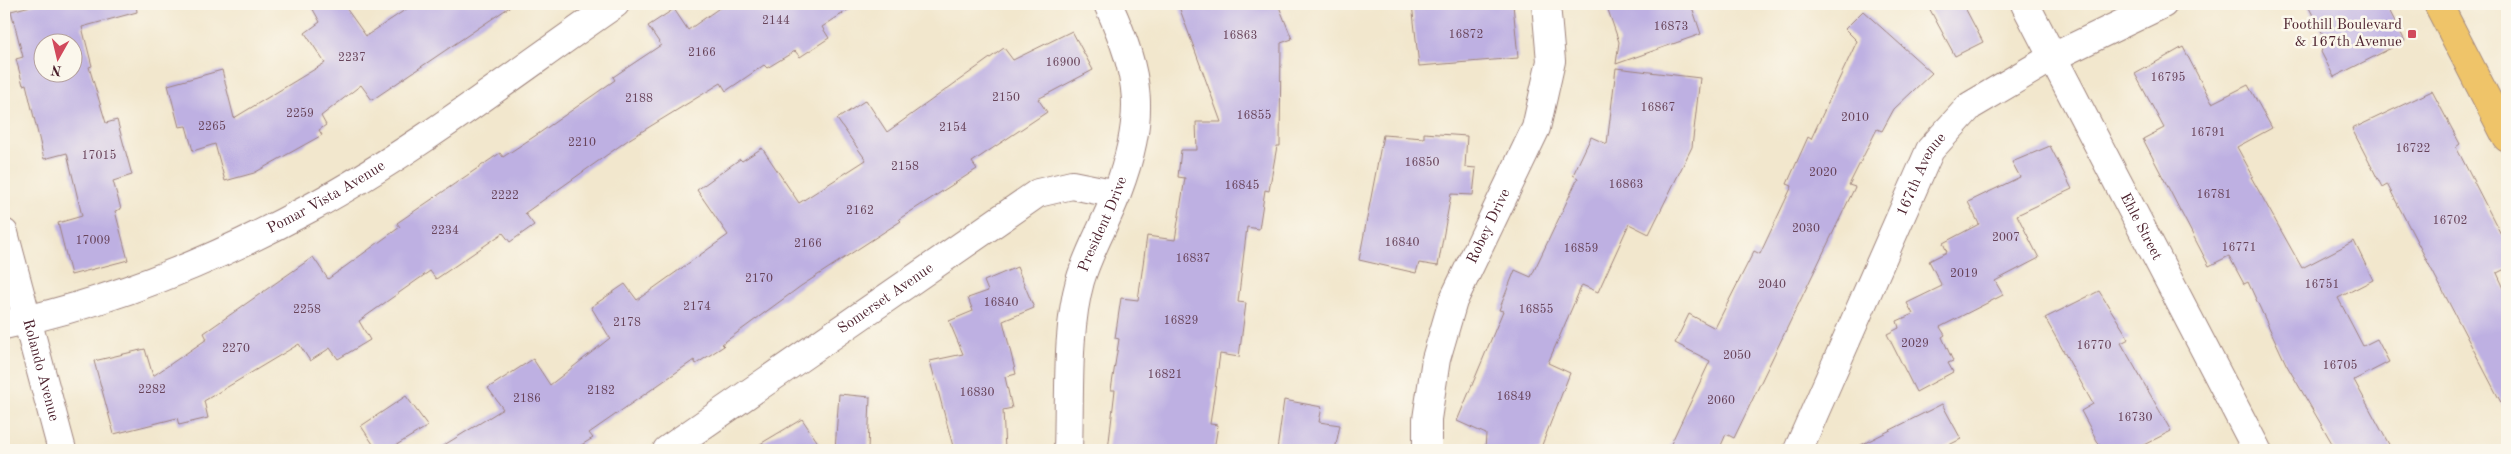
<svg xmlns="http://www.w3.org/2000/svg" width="2511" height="454" viewBox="0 0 2511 454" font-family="'Old Standard TT',serif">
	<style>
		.building { fill: #beb0e2; fill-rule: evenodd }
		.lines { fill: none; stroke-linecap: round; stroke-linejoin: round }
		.minor-casing { stroke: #9e837c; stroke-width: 30 }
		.major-casing { stroke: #9e837c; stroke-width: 30 }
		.minor { stroke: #fff; stroke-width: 28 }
		.major { stroke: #efc469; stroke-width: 28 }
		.poi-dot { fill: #d1495b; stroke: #fbf7ec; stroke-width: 2 }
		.labels { text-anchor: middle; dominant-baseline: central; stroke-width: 5; stroke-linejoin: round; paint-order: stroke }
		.number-label { font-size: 12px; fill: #674359 }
		.poi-label { font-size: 15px; fill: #4a1f2b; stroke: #fbf7ec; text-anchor: end }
		.street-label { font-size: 15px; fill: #4a1f2b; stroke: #fbf7ec }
	</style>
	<rect width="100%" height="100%" fill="#fbf7ec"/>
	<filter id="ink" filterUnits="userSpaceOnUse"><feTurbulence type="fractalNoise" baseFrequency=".02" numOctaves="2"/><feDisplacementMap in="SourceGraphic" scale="10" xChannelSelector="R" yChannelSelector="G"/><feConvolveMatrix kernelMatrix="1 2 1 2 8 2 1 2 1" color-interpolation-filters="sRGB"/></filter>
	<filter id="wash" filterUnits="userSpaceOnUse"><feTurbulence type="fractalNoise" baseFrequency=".0096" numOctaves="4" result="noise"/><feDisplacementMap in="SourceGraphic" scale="20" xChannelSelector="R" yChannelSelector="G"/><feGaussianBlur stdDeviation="1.12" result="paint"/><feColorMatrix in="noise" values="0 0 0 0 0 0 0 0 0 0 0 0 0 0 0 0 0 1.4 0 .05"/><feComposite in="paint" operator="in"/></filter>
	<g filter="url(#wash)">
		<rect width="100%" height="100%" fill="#f2e7cd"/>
		<g id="blocks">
			<path class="building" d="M38,4H136L137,12L82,27L92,66L89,67L106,123L117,120L132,175L113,181L121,209L115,211L128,260L71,275L58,223L82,216L67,153L44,159L26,84L23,85L16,59L23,57L11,11ZM42,42H72V72H42Z
				M310,4H343L366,36L414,4H514L372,100L361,85L321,116L326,125L319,130L322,135L254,173L225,181L215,144L193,151L186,126L179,127L168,85L222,70L234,118L325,63L305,33L320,22Z
				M725,4H857L822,27L829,38L800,57L795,51L767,68L764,65L726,91L721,83L628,140L525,213L534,225L510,242L503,233L436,279L430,271L359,321L370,340L338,359L330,348L310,361L299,344L204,401L208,418L179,425L177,418L114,434L94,361L145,349L153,376L207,339L204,333L313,257L328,279L400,227L397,223L500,153L503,157L538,134L615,80L613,77L661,45L648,26L674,9L688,30Z
				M1178,4H1278L1292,39L1281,43L1280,146H1277L1269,191L1265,190L1259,229L1247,227L1238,302L1246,303L1239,357L1220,354L1210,424L1218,425L1214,450H1108L1115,390H1111L1119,339L1115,338L1121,298L1138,300L1147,236L1175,240L1185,178L1178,177L1181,150H1197L1196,122H1221Z
				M1412,4H1513L1518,58L1419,66Z
				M1606,4H1691L1701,34L1616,64L1619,42Z
				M1927,4H1963L1983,42L1955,56Z
				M2307,4H2386L2405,41L2334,77L2321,52L2326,40Z
				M1863,11L1932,73L1894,109L1882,131L1877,129L1849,185L1855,187L1734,438L1726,434L1719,450H1668L1710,361L1675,343L1689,314L1715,328L1754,251L1760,254L1792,186L1787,184L1808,137L1811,139L1857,41L1845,29Z
				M1072,31L1093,70L1038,99L1047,112L972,162L977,169L899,219L901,221L801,286L722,344L724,346L696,364L694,360L589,433L593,438L573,450H436L503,409L488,388L533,359L550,385L610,338L591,307L625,284L637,300L728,235L697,190L740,159L742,161L762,148L799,203L866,160L837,119L866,100L887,132L1004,48L1013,60Z
				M2183,47L2212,103L2248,85L2272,128L2237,147L2253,176L2251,177L2302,268L2354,241L2373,280L2338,298L2363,346L2377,339L2389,362L2354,380L2392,450H2336L2286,364L2248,282L2244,284L2229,256L2209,266L2143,139L2164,128L2135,74Z
				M1616,68L1700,78L1692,147L1649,234L1629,224L1598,292L1582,285L1548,363L1570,373L1540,450H1485L1486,434L1457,421L1503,311L1499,310L1515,270L1531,277L1578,178L1573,175L1591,137L1607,144Z
				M2432,91L2460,144L2456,147L2507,246V268L2497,273L2507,295V414L2387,184L2382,187L2352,129Z
				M1424,133L1467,136L1465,167L1476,168L1473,195L1451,194L1438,266L1419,263L1416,273L1359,260L1383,135L1424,138Z
				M2050,146L2072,189L2017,215L2039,258L1995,281L2003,295L1940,327L1945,335L1942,337L1953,361L1948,363L1953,372L1916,392L1887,334L1899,328L1897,321L1913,314L1907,303L1942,286L1929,261L1947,252L1943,243L1979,224L1968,202L2020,177L2012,162Z
				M1017,267L1034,308L1003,321L1016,374L1005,377L1012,408L1003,410L1005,450H954L930,361L963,354L949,321L973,311L968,298L988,291L984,281Z
				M2099,291L2129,339L2121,343L2171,431L2134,450H2102L2081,411L2093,404L2045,318Z
				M839,394L870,397L868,450H835Z
				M406,396L428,426L388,450H377L361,426Z
				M1284,400L1322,407L1319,422L1340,425L1335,450H1277Z
				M1942,404L1961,439L1939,450H1851Z
				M802,419L823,450H750Z"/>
		</g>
	</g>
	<g filter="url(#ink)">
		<use href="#blocks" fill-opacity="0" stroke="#9e837c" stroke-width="1"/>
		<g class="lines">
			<defs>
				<g id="minor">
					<path id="s1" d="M2025,4L2257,450"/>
					<path id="s2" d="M4,233L62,450"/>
					<path id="s3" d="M4,325C112,302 213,261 310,208C417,150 515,73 615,4"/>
					<path id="s4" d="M667,450L1038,193L1072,185L1117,194"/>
					<path id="s5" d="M1068,450C1070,397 1066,331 1080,281C1089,250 1106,223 1117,193C1146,116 1141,77 1108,4"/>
					<path id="s6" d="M1427,450V419L1436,359L1453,301L1536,128L1551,61L1546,4"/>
					<path id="s7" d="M1798,450L1930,150L1970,106L2053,57L2163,4"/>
				</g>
				<path id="major" d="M2438,4L2507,138"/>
			</defs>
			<use href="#minor" class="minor-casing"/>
			<use href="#major" class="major-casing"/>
			<use href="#minor" class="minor"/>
			<use href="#major" class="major"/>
		</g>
	</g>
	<rect class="poi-dot" x="2407" y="29" width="10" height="10" rx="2.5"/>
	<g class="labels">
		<g class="number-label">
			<text x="776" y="21">2144</text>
			<text x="1671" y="27">16873</text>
			<text x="1466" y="35">16872</text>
			<text x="1240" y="36">16863</text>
			<text x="702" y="53">2166</text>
			<text x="352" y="58">2237</text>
			<text x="1063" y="63">16900</text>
			<text x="2168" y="78">16795</text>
			<text x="1006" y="98">2150</text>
			<text x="639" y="99">2188</text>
			<text x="1658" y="108">16867</text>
			<text x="300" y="114">2259</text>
			<text x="1254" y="116">16855</text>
			<text x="1855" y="118">2010</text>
			<text x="212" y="127">2265</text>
			<text x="953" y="128">2154</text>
			<text x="2208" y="133">16791</text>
			<text x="582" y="143">2210</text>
			<text x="2413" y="149">16722</text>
			<text x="99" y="156">17015</text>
			<text x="1422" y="163">16850</text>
			<text x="905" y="167">2158</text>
			<text x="1823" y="173">2020</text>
			<text x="1626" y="185">16863</text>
			<text x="1242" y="186">16845</text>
			<text x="2214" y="195">16781</text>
			<text x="505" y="196">2222</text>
			<text x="860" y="211">2162</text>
			<text x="2450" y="221">16702</text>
			<text x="1806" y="229">2030</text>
			<text x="445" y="231">2234</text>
			<text x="2006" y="238">2007</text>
			<text x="93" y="241">17009</text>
			<text x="1402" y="243">16840</text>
			<text x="808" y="244">2166</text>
			<text x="2239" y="248">16771</text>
			<text x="1581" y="249">16859</text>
			<text x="1193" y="259">16837</text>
			<text x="1964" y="274">2019</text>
			<text x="759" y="279">2170</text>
			<text x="1772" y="285">2040</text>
			<text x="2322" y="285">16751</text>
			<text x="1001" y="303">16840</text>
			<text x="697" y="307">2174</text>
			<text x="307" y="310">2258</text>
			<text x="1536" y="310">16855</text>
			<text x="1181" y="321">16829</text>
			<text x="627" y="323">2178</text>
			<text x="1915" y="344">2029</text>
			<text x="2094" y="346">16770</text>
			<text x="236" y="349">2270</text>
			<text x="1737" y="356">2050</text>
			<text x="2340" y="366">16705</text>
			<text x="1165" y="375">16821</text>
			<text x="152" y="390">2282</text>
			<text x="601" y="391">2182</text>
			<text x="977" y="393">16830</text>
			<text x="1514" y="397">16849</text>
			<text x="527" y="399">2186</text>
			<text x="1721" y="401">2060</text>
			<text x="2135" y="418">16730</text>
		</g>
		<g class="poi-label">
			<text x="2402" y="25">Foothill Boulevard<tspan x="2402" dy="17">&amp; 167th Avenue</tspan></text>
		</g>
		<g class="street-label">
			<text stroke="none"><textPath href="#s7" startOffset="302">167th Avenue</textPath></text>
			<text stroke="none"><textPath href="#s3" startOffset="348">Pomar Vista Avenue</textPath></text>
			<text stroke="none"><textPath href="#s5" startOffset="231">President Drive</textPath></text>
			<text stroke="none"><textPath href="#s6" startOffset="235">Robey Drive</textPath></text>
			<text stroke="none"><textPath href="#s1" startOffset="251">Ehle Street</textPath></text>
			<text stroke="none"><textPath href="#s4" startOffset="266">Somerset Avenue</textPath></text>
			<text stroke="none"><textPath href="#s2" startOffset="142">Rolando Avenue</textPath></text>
		</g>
	</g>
	<rect width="2511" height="454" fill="none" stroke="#fbf7ec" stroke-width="20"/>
	<g transform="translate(58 58) rotate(188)"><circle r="24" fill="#fbf7ec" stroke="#b4a19f"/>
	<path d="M0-4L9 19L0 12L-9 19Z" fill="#d1495b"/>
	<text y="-8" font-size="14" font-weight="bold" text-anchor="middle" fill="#4a1f2b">N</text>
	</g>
</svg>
